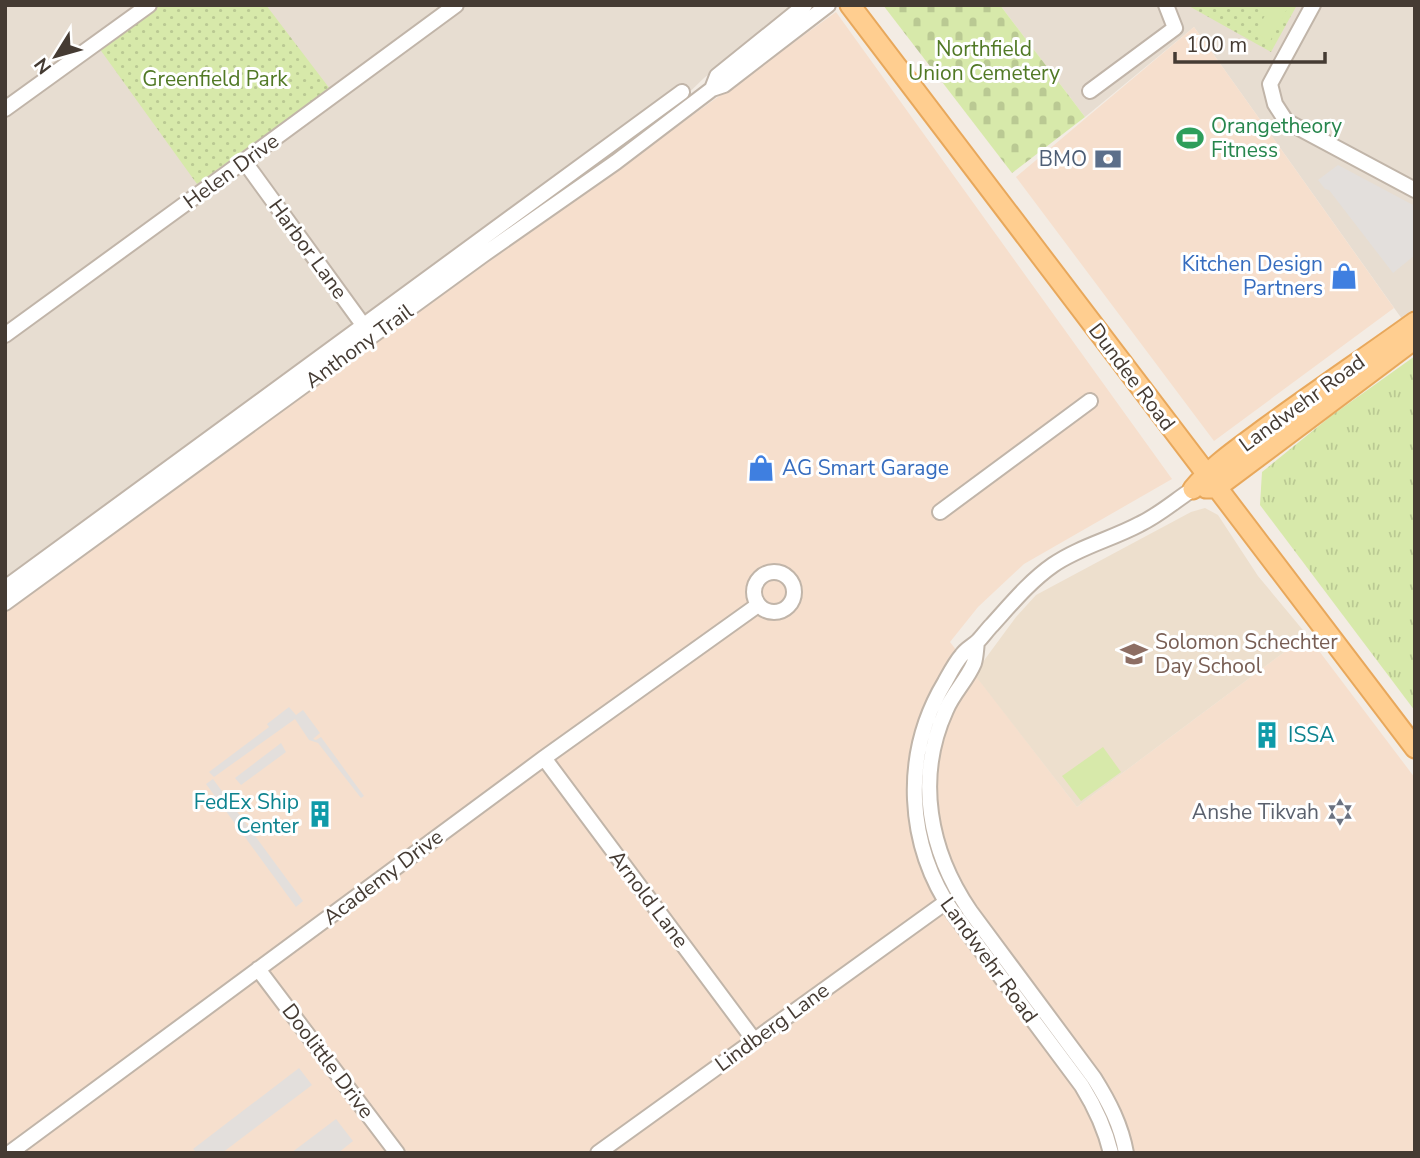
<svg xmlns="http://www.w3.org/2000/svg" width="1420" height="1158" viewBox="0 0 1420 1158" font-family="'Nunito Sans',sans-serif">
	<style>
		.residential { fill: #e7ddd1 }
		.commercial { fill: #f6dfcd }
		.education { fill: #eddfcd }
		.grass { fill: url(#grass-tufts) }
		.cemetery { fill: url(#cemetery-stones) }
		.park { fill: url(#park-dots) }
		.pitch { fill: #d7e9aa }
		.parking { fill: #e3dfdc }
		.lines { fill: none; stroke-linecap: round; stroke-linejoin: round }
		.minor-casing { stroke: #c1b5a9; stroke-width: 18 }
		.major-casing { stroke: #e8a85c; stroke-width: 23 }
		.minor { stroke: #fff; stroke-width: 14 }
		.major { stroke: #ffce90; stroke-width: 19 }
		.labels { text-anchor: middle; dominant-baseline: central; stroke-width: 6; stroke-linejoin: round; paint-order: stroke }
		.park-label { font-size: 21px; fill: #517925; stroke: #fff }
		.leisure-label { font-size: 21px; fill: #27864d; stroke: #fff; text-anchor: start }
		.service-label { font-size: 21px; fill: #4e5e75; stroke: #fff; text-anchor: end }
		.street-label { font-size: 21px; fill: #453b33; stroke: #fff }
		.shop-label { font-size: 21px; fill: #366cbe; stroke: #fff; text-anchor: end }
		.education-label { font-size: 21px; fill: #785e54; stroke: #fff; text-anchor: start }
		.culture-label { font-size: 21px; fill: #0d838f; stroke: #fff; text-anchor: start }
		.worship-label { font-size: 21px; fill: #5b616d; stroke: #fff; text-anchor: end }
	</style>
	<defs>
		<pattern id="grass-tufts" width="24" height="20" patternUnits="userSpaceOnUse" patternTransform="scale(1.75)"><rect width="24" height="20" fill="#d7e9aa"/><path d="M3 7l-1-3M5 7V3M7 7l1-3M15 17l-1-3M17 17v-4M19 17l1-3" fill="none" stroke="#bac993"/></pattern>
		<pattern id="cemetery-stones" width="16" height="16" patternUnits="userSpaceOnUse" patternTransform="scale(1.75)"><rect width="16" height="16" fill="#d7e9aa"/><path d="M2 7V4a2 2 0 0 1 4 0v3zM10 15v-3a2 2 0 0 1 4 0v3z" fill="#bac993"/></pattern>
		<pattern id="park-dots" width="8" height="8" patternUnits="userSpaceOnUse" patternTransform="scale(1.75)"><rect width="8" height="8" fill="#d7e9aa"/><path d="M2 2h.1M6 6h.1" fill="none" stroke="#bac993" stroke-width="1.8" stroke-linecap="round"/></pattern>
	</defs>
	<rect width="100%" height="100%" fill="#f3ece4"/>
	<path class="residential" d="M5,5H796L704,78L666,115L5,596Z
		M1000,5H1415V310L1402,319L1194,27L1085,117Z"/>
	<path class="commercial" d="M836,12L1172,479L1024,564L978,607L950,642L1077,807L1307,635L1415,778V1153H5V610Z
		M1194,27L1394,308L1214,441L1016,177Z"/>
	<path class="education" d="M1205,508L1218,515L1258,576L1307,635L1077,807L974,674L1016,617L1036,595L1191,512Z"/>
	<path class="grass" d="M1415,356V711L1260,505L1262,472L1331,416Z"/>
	<path class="cemetery" d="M883,5H1000L1085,117L1012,173Z"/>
	<path class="park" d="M158,5H266L330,89L197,184L99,48Z
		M1187,5H1297L1271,52Z"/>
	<path class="pitch" d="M1271,5H1280L1287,9L1270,41L1255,33Z
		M1103,747L1121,772L1081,801L1062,776Z"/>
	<path class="parking" d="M1338,165L1415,206V255L1393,273L1329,190L1325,189L1318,180Z
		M289,707L296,715L303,710L320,733L313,739L316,740L321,737L364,796L361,798L318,743L309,740L295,719L214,777L209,772L269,727L267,724Z
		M281,743L286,752L241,785L235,778Z
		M213,779L303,901L296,907L206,784Z
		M299,1068L312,1085L222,1153H197L193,1149Z
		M336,1119L353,1141L338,1153H291Z"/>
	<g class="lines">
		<defs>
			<path id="minor" d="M805,5L717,76L712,89L724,85L828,5
				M1313,5L1270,84L1275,104L1286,121L1415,190
				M1090,91L1175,28L1166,5
				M5,109L149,5
				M244,161L369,333
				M5,335L244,161L456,5
				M940,512L1090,401
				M754 592a20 20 0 1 1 40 0a20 20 0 1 1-40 0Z
				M5,588L682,92
				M5,603L483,255L616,162L712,89
				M977,642C976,649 976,657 974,663C967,680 953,693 946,710C915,778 929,851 970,911L1094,1078C1109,1102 1121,1125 1126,1153
				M544,758L754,1040
				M258,969L397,1153
				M11,1152L544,758L758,605
				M598,1153L946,902
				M1111,1153C1105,1128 1095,1107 1082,1086L954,914C906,845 901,755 945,682C950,673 955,663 962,655C966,649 973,646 978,641C983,636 987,630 992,625C1011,604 1030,581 1053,565C1079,547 1112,539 1140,524C1159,515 1176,500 1193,489"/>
			<path id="major" d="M850,5L1415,748
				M1206,488H1216L1415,339
				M1193,489C1213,465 1239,448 1264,429C1313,393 1365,358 1415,322"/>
		</defs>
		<use href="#minor" class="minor-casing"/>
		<use href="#major" class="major-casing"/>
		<use href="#minor" class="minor"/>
		<use href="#major" class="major"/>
	</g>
	<defs>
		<symbol id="stadium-bare" viewBox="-9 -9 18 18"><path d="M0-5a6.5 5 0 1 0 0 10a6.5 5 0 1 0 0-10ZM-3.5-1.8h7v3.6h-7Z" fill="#2e9e5b" stroke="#fff" stroke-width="2.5" paint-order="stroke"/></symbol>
		<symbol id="bank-bare" viewBox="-9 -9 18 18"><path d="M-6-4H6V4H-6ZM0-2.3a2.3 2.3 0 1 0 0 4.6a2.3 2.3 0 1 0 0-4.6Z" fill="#5c6f8a" stroke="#fff" stroke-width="2.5" paint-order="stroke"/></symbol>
		<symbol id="shop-bare" viewBox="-9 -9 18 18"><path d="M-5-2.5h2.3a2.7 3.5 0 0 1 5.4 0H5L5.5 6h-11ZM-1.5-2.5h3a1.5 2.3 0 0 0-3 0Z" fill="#3f7fe0" stroke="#fff" stroke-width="2.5" paint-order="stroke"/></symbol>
		<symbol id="school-bare" viewBox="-9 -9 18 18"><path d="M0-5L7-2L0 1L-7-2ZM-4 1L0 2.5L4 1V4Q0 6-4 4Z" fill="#8d6e63" stroke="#fff" stroke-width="2.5" paint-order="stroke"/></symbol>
		<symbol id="building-bare" viewBox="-9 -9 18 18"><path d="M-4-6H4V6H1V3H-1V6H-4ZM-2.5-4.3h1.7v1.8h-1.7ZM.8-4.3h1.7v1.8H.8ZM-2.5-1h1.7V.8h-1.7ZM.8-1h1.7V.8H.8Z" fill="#0f9aa8" stroke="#fff" stroke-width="2.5" paint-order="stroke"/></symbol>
		<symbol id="synagogue-bare" viewBox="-9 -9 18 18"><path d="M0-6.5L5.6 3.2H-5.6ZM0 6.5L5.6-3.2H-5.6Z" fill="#6b7280" stroke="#fff" stroke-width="2.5" paint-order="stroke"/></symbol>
	</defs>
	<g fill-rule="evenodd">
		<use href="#stadium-bare" x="1171" y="119" width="38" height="38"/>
		<use href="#bank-bare" x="1089" y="140" width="38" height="38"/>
		<use href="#shop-bare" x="1325" y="257" width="38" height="38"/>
		<use href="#shop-bare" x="742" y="449" width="38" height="38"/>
		<use href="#school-bare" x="1115" y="635" width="38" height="38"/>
		<use href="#building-bare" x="1248" y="716" width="38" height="38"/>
		<use href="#synagogue-bare" x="1321" y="793" width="38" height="38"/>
		<use href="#building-bare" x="301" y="795" width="38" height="38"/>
	</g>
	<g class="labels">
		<g class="park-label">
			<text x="984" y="49">Northfield<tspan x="984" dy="24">Union Cemetery</tspan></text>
			<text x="215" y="79">Greenfield Park</text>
		</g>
		<g class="leisure-label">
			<text x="1211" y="126">Orangetheory<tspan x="1211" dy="24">Fitness</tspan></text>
		</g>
		<g class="service-label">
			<text x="1087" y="159">BMO</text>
		</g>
		<g class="street-label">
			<text transform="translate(231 171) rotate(-36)">Helen Drive</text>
			<text transform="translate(308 249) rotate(54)">Harbor Lane</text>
			<text transform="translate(359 346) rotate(-36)">Anthony Trail</text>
			<text transform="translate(1132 377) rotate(53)">Dundee Road</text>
			<text transform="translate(1302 403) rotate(-36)">Landwehr Road</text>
			<text transform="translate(383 877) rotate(-37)">Academy Drive</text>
			<text transform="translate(649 899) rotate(53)">Arnold Lane</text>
			<text transform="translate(989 960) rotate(54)">Landwehr Road</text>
			<text transform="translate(772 1027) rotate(-36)">Lindberg Lane</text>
			<text transform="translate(328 1061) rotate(53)">Doolittle Drive</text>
		</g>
		<g class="shop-label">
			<text x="1323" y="264">Kitchen Design<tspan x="1323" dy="24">Partners</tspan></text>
			<text x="782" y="468" text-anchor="start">AG Smart Garage</text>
		</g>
		<g class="education-label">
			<text x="1155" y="642">Solomon Schechter<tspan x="1155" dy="24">Day School</tspan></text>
		</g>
		<g class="culture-label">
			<text x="1288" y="735">ISSA</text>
			<text x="299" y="802" text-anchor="end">FedEx Ship<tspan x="299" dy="24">Center</tspan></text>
		</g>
		<g class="worship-label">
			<text x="1319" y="812">Anshe Tikvah</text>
		</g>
	</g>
	<rect width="1420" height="1158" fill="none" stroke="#453b33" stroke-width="14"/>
	<g transform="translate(56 56) rotate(233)" stroke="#ffffff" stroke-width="5" paint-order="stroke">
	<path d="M0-5L12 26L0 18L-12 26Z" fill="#453b33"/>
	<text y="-10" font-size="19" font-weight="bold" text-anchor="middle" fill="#453b33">N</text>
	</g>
	<path d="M1175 52v10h150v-10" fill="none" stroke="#453b33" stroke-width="3.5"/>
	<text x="1186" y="52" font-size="21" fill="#453b33" stroke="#ffffff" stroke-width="5" paint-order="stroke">100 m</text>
</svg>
